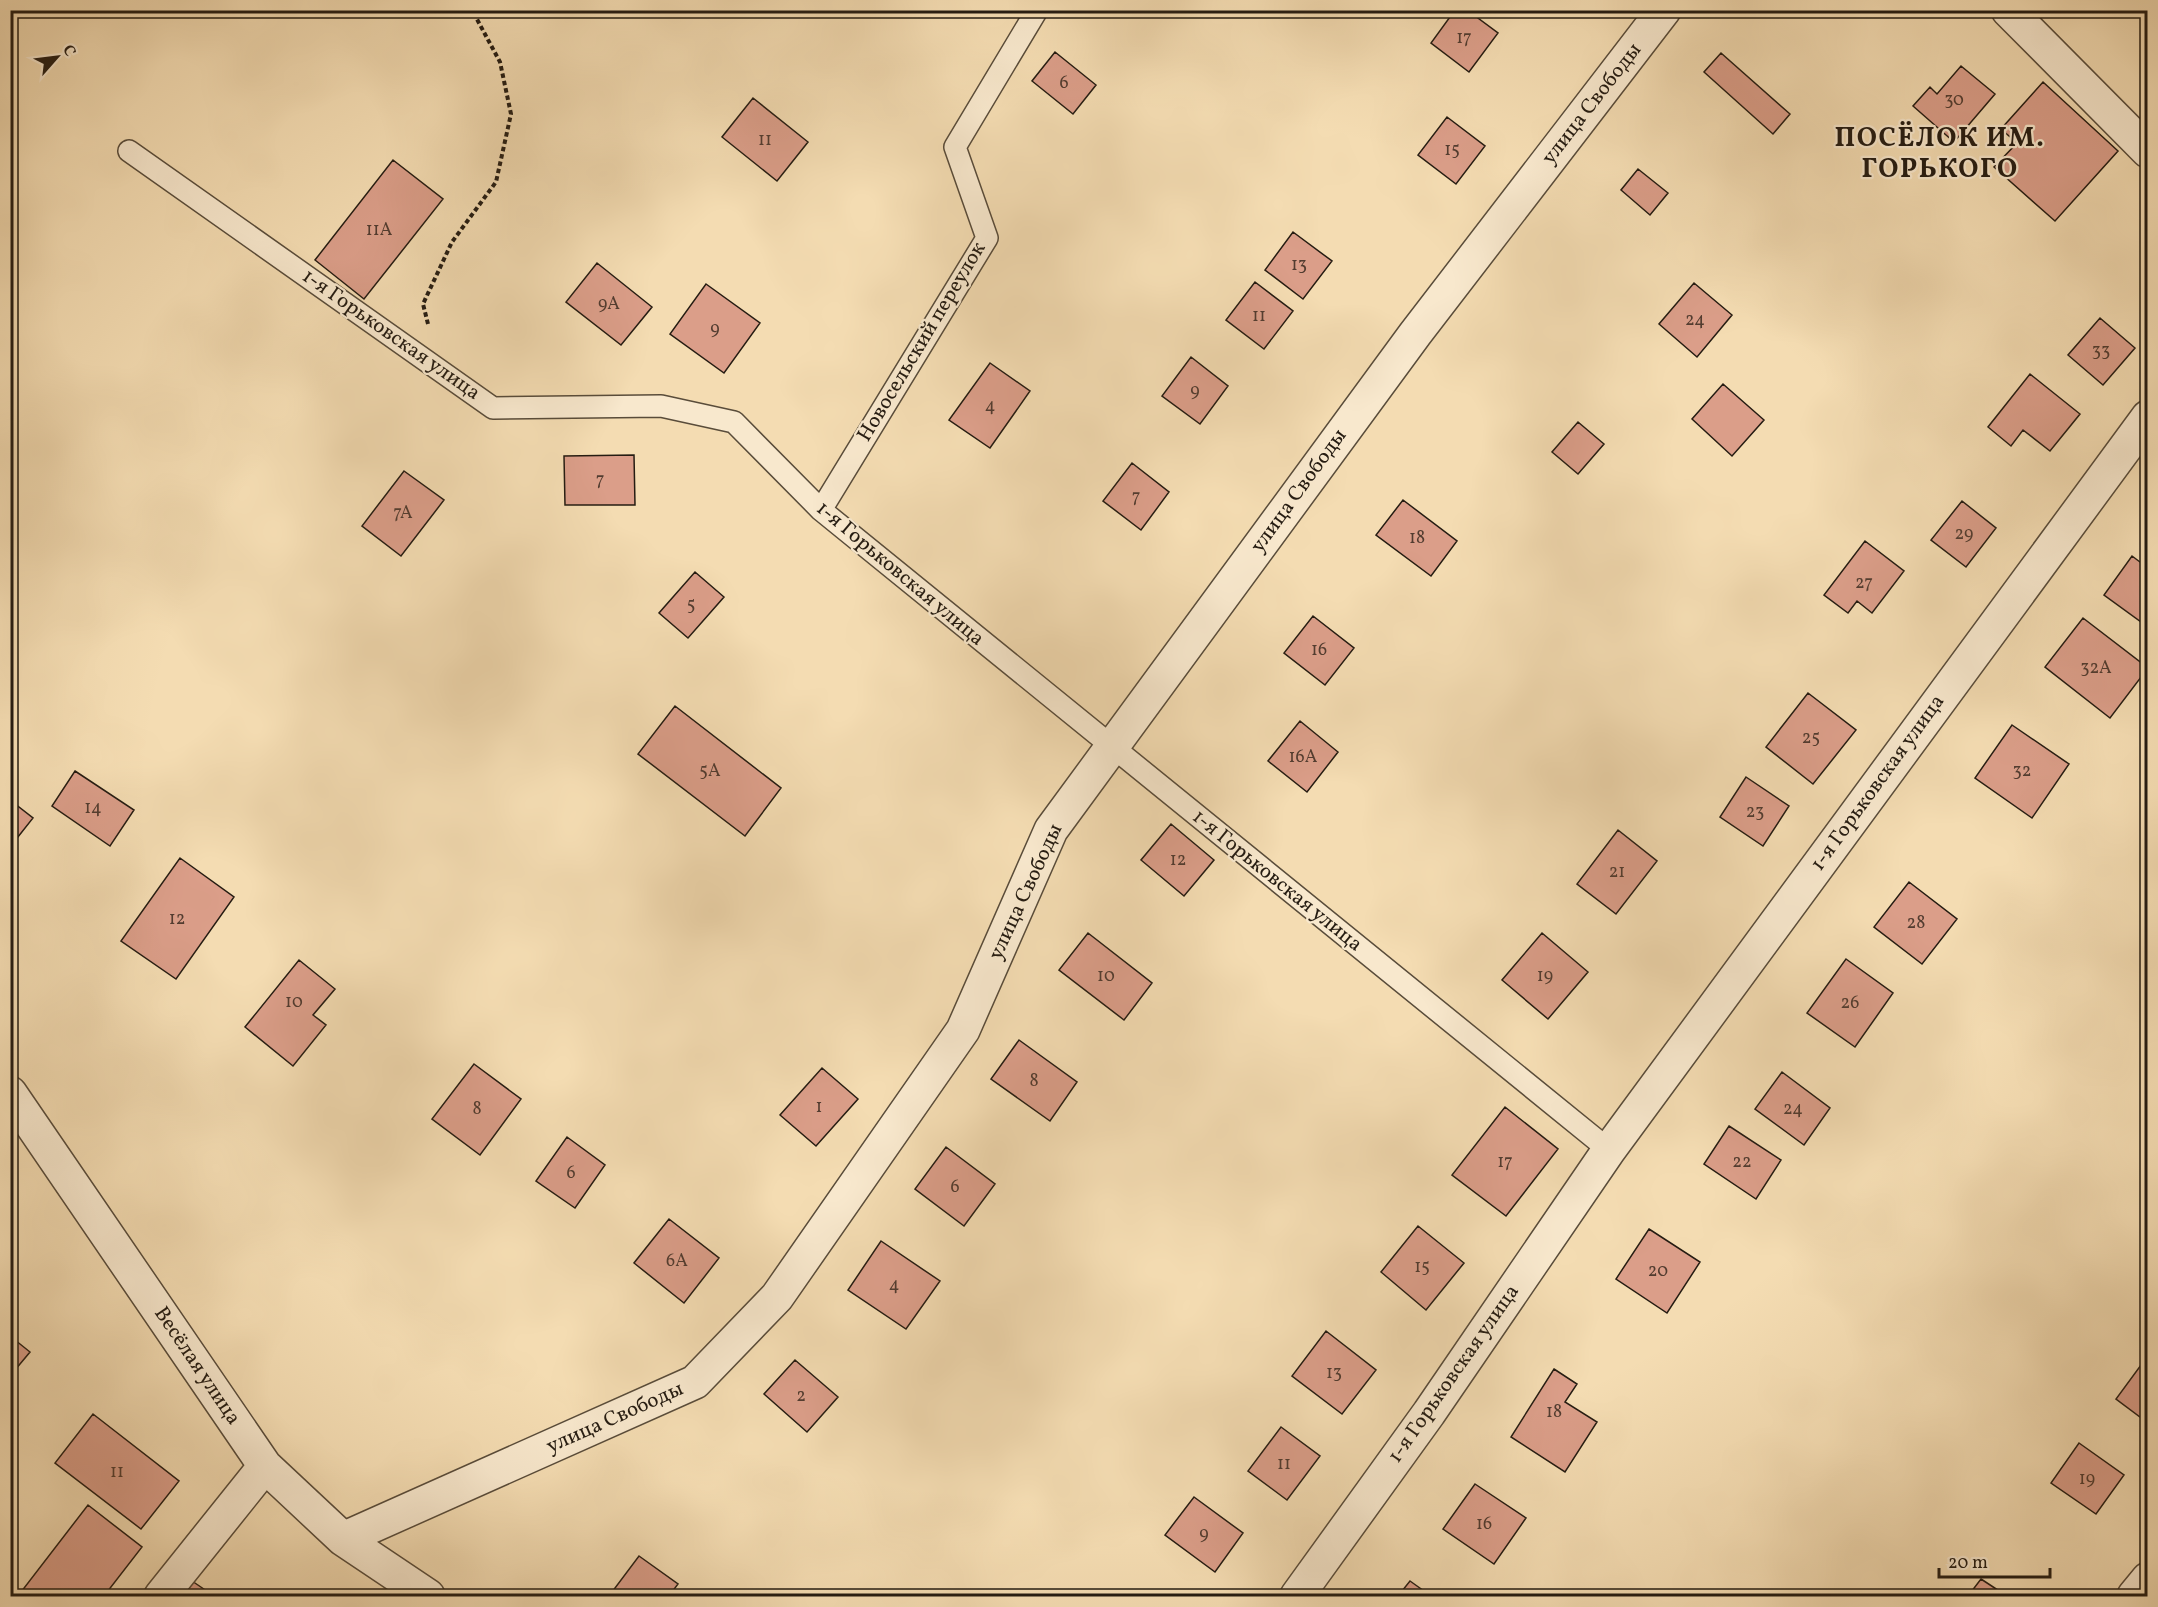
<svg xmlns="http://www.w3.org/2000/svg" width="2158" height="1607" viewBox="0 0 2158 1607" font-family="Vollkorn,serif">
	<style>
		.building { fill: #db9e89; stroke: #251c12; stroke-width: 1.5 }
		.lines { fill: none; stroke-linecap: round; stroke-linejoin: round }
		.service-casing { stroke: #594c3a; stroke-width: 24 }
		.minor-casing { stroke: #594c3a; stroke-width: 36 }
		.tertiary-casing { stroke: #594c3a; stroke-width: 36 }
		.path { stroke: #251c12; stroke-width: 4; stroke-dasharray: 4.5 3; stroke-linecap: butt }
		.service { stroke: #f8e8cd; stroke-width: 21 }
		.minor { stroke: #f8e8cd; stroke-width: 33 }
		.tertiary { stroke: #f8e8cd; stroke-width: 33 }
		.labels { text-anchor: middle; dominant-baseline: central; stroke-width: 4.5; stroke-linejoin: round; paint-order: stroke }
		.number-label { font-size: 18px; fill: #523c30 }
		.street-label { font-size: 21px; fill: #251c12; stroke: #f8e8cd }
		.district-label { font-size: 27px; font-weight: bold; letter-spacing: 1.5px; fill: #251c12; stroke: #f8e8cd }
	</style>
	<rect width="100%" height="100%" fill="#f4dcb2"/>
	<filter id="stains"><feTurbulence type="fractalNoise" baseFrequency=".00333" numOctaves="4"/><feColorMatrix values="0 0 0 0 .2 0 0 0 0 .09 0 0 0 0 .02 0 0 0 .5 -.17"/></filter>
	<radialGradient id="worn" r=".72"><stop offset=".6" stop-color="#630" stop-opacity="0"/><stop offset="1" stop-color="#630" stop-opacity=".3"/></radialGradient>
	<path class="building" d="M1455,10H1467L1498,33L1469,72L1431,43Z
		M1055,52L1096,85L1073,114L1032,81Z
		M1721,53L1790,114L1773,134L1704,72Z
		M1961,66L1995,94L1954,142L1913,106L1930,87L1937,94Z
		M2043,82L2118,151L2055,221L1994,167L2017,143L2001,129Z
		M753,98L808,142L777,181L722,137Z
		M1447,117L1485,146L1456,184L1418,155Z
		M393,160L443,199L364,299L315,260Z
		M1638,169L1668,193L1650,215L1621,190Z
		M1293,232L1332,261L1303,299L1265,270Z
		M597,263L652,307L621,345L566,302Z
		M1255,282L1293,311L1264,349L1226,320Z
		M1694,283L1732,315L1697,357L1659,324Z
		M706,284L760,323L724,373L670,334Z
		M2100,318L2135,348L2103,385L2068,355Z
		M1191,357L1228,386L1200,424L1162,396Z
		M990,363L1030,391L990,448L949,420Z
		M2030,374L2080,414L2050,451L2023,430L2011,446L1988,427Z
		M1723,384L1764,420L1732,456L1692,419Z
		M1578,422L1604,444L1578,474L1552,452Z
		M634,455L635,505H565L564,456Z
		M1132,463L1169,492L1141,530L1103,501Z
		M404,471L444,500L401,556L362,526Z
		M1403,500L1457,541L1431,576L1376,535Z
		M1962,501L1996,528L1966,567L1931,540Z
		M1865,541L1904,571L1872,613L1857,601L1848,613L1824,595Z
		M2132,556L2148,568V627L2104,595Z
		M695,572L724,597L688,638L659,613Z
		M1313,616L1354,648L1325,685L1284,653Z
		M2083,618L2148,668L2110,718L2045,667Z
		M1808,693L1856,730L1813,784L1766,747Z
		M675,706L781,788L745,836L638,754Z
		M1300,721L1338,752L1307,792L1268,761Z
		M2012,725L2069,764L2032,818L1975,778Z
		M75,771L134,810L110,846L52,806Z
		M1746,777L1789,806L1763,846L1720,817Z
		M10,800L33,818L10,847Z
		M1171,824L1214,860L1184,896L1141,860Z
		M1618,830L1657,861L1616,914L1577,884Z
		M180,858L234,897L176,979L121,941Z
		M1909,882L1957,919L1922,964L1874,927Z
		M1088,933L1152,983L1124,1020L1059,970Z
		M1542,933L1588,972L1548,1019L1502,980Z
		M1846,959L1893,993L1855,1047L1807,1013Z
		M299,960L335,989L313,1015L326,1025L293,1066L245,1027Z
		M1019,1040L1077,1082L1050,1121L991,1079Z
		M474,1064L521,1099L480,1155L432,1119Z
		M822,1068L858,1099L816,1146L780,1115Z
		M1782,1072L1830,1108L1804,1145L1755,1109Z
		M1505,1107L1558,1149L1506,1216L1452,1175Z
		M1729,1126L1781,1160L1756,1199L1704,1164Z
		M567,1137L605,1165L575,1208L536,1181Z
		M946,1147L995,1184L964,1226L915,1189Z
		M669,1219L719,1258L684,1303L634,1263Z
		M1418,1226L1464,1263L1426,1310L1381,1272Z
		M1649,1229L1700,1262L1667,1313L1616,1279Z
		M881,1241L940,1281L906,1329L848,1290Z
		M1326,1331L1376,1370L1342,1414L1292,1376Z
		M10,1336L30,1352L10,1376Z
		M795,1360L838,1397L807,1432L764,1394Z
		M2141,1365L2148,1370V1423L2116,1399Z
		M1554,1369L1577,1384L1565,1402L1597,1422L1565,1472L1511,1437Z
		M93,1414L179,1481L141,1529L55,1463Z
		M1281,1427L1320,1456L1287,1500L1248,1471Z
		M2079,1443L2124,1475L2096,1514L2051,1483Z
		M1475,1484L1526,1518L1494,1564L1443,1529Z
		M1194,1497L1243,1533L1215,1572L1165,1535Z
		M88,1505L142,1547L104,1596H27L21,1592Z
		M639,1556L678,1584L669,1596H609Z
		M1981,1579L2007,1596H1968Z
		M192,1581L214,1596H181Z
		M1410,1581L1431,1596H1398Z"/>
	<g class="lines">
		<defs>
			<path id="service" d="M129,151L493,408L661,406L734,422L821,510L1609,1150
				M821,510L987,238L955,147L1037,10"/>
			<path id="minor" d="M10,1093L265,1466L343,1539L428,1596
				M343,1539L695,1382L777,1297L963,1030L1051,830L1415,334L1664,10
				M161,1596L265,1466
				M1297,1596L1429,1413L1609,1150L2148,417
				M2134,1596L2148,1579"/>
			<path id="tertiary" d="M2008,10L2148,151"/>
		</defs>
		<use href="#service" class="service-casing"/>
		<use href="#minor" class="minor-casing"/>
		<use href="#tertiary" class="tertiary-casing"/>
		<path class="path" d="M428,324L423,304L452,242L496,182L511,114L500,62L472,10"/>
		<use href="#service" class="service"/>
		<use href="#minor" class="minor"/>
		<use href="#tertiary" class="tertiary"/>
	</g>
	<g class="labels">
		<g class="number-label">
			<text x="1464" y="38">17</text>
			<text x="1064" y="83">6</text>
			<text x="1954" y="100">30</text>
			<text x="765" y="140">11</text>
			<text x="1452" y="150">15</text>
			<text x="379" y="230">11А</text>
			<text x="1299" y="265">13</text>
			<text x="609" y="304">9А</text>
			<text x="1259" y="316">11</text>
			<text x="1695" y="320">24</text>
			<text x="715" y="329">9</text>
			<text x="2101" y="351">33</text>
			<text x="1195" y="391">9</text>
			<text x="990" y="406">4</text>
			<text x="600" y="480">7</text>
			<text x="1136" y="497">7</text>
			<text x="403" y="513">7А</text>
			<text x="1964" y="534">29</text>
			<text x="1417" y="538">18</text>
			<text x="1864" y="583">27</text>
			<text x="691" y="605">5</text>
			<text x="1319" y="650">16</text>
			<text x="2096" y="668">32А</text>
			<text x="1811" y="738">25</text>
			<text x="1303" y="757">16А</text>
			<text x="710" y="771">5А</text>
			<text x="2022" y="771">32</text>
			<text x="93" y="808">14</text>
			<text x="1755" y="812">23</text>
			<text x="1178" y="860">12</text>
			<text x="1617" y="872">21</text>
			<text x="177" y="919">12</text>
			<text x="1916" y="923">28</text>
			<text x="1106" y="976">10</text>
			<text x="1545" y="976">19</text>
			<text x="294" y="1002">10</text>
			<text x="1850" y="1003">26</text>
			<text x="1034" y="1081">8</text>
			<text x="819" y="1107">1</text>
			<text x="477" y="1109">8</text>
			<text x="1793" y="1109">24</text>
			<text x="1505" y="1162">17</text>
			<text x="1742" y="1162">22</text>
			<text x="571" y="1173">6</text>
			<text x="955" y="1187">6</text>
			<text x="677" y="1261">6А</text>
			<text x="1422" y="1267">15</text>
			<text x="1658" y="1271">20</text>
			<text x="894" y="1285">4</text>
			<text x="1334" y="1373">13</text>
			<text x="801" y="1396">2</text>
			<text x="1554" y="1412">18</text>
			<text x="1284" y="1464">11</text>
			<text x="117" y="1472">11</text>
			<text x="2087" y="1479">19</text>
			<text x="1484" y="1524">16</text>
			<text x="1204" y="1534">9</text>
		</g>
		<g class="street-label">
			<text transform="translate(1592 104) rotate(-52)">улица Свободы</text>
			<text transform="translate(391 335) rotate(35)">1-я Горьковская улица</text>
			<text transform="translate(922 342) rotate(-59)">Новосельский переулок</text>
			<text transform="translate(1299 491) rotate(-54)">улица Свободы</text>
			<text transform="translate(900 574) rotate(40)">1-я Горьковская улица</text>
			<text transform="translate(1878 783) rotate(-54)">1-я Горьковская улица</text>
			<text transform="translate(1277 881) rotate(39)">1-я Горьковская улица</text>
			<text transform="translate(1026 892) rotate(-65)">улица Свободы</text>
			<text transform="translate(197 1366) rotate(56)">Весёлая улица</text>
			<text transform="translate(1454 1374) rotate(-55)">1-я Горьковская улица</text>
			<text transform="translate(615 1418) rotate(-24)">улица Свободы</text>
		</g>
		<g class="district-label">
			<text x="1940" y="139">ПОСЁЛОК ИМ.<tspan x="1940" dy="31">ГОРЬКОГО</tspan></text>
		</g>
	</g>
	<rect width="2158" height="1607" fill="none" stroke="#f4dcb2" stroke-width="36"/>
	<rect x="12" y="12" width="2134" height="1583" fill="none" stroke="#251c12" stroke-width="3"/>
	<rect x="18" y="18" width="2122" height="1571" fill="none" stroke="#251c12" stroke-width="1.5"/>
	<g transform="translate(57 57) rotate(62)" stroke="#f8e8cd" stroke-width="4.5" paint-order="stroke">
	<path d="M0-4.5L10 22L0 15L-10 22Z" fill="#251c12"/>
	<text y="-9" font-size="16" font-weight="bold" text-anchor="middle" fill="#251c12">С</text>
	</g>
	<path d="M1939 1568v9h111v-9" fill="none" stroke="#251c12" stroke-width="3"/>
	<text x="1948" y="1568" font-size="18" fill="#251c12" stroke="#f8e8cd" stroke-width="4.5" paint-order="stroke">20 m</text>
	<rect width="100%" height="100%" filter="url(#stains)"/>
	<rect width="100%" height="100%" fill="url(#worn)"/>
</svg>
